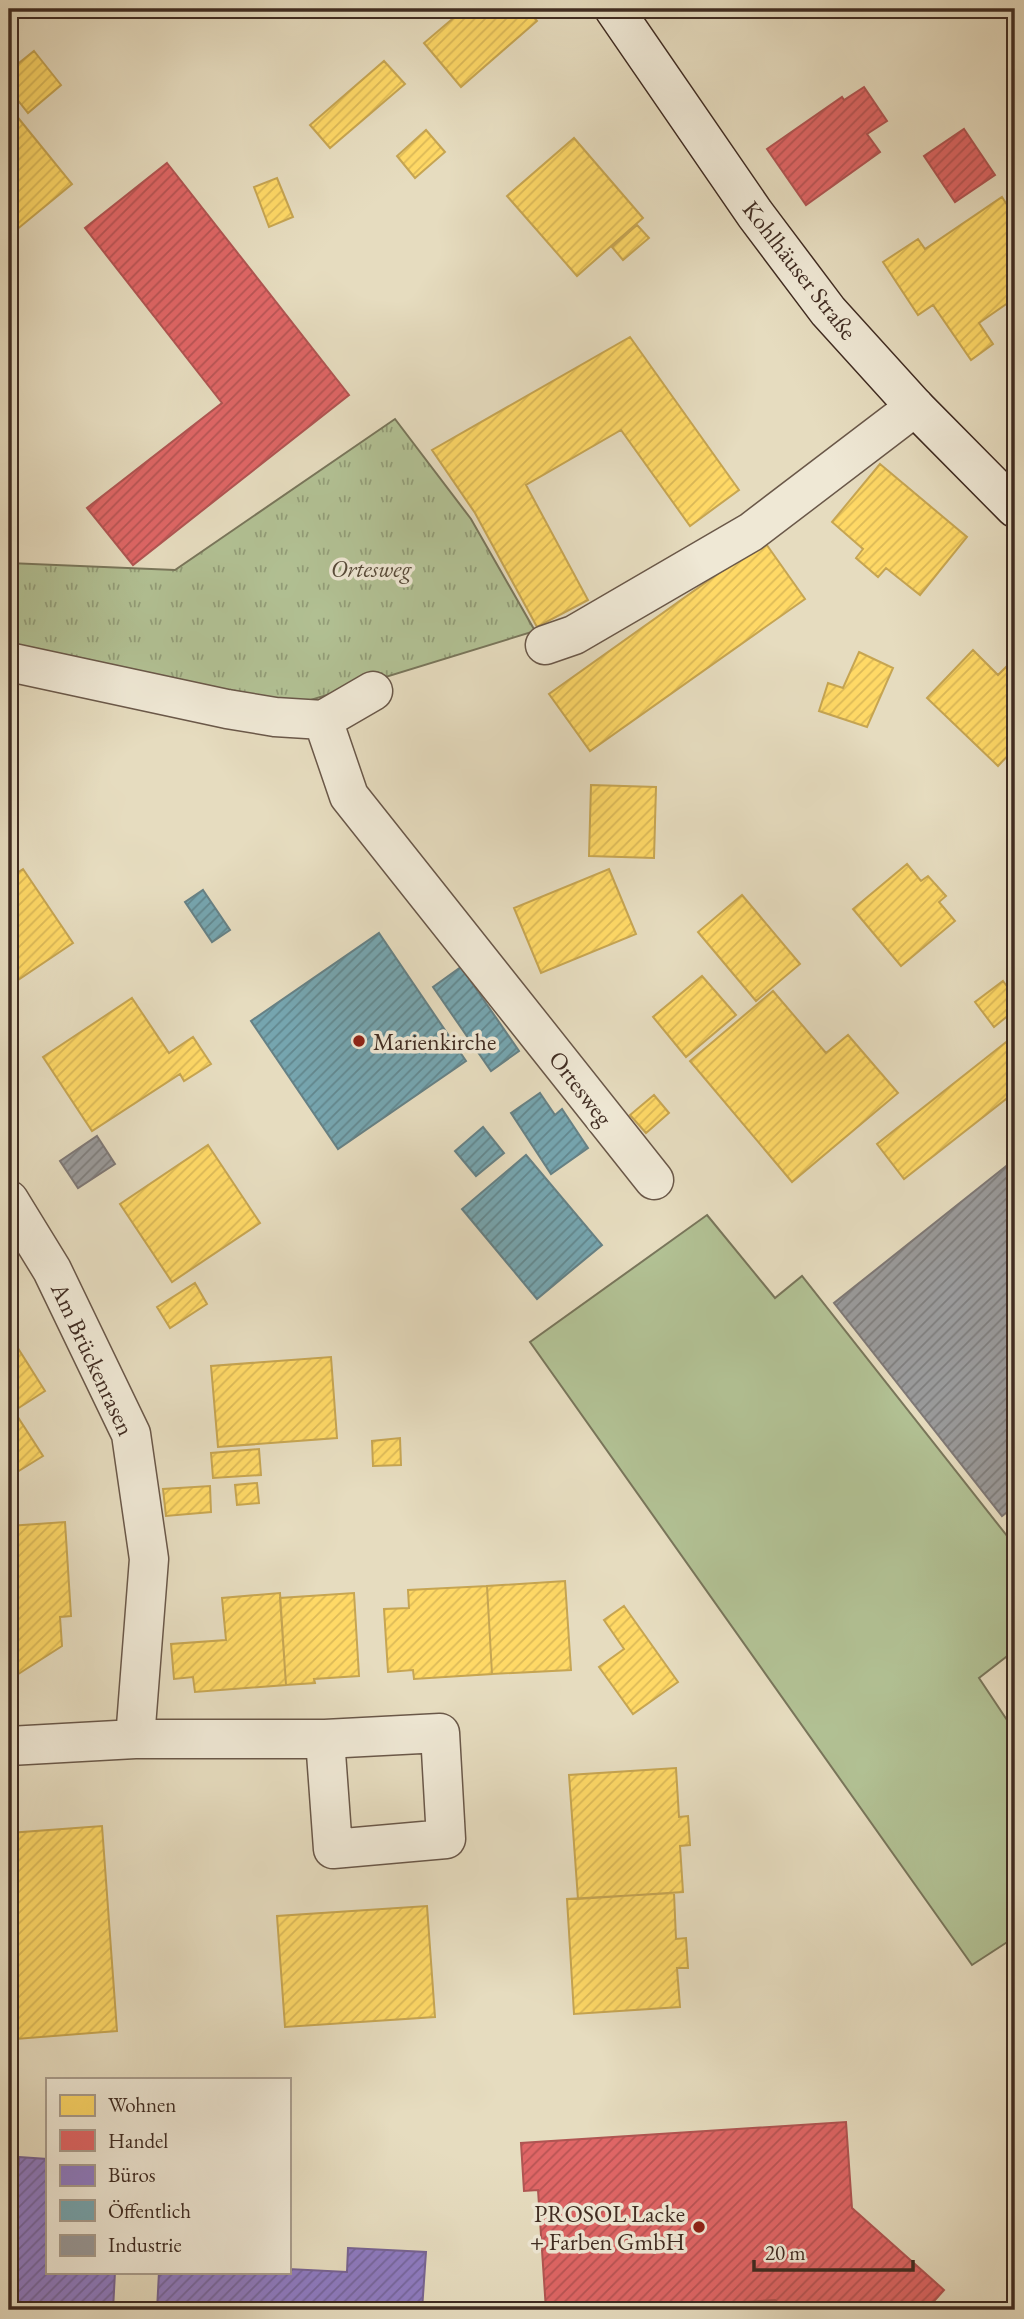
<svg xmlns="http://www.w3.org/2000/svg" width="1024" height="2319" viewBox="0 0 1024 2319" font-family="'EB Garamond',serif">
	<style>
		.grass { fill: #b2c194; stroke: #79765b; stroke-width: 2 }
		.park { fill: url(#park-tufts); stroke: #79765b; stroke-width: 2 }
		.homes { fill: url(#homes-hatch); stroke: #c6a552; stroke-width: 2 }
		.shops { fill: url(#shops-hatch); stroke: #b05552; stroke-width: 2 }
		.offices { fill: url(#offices-hatch); stroke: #776493; stroke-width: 2 }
		.public { fill: url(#public-hatch); stroke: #668185; stroke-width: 2 }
		.industry { fill: url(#industry-hatch); stroke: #7e7875; stroke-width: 2 }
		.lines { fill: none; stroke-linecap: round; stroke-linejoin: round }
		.minor-casing { stroke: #6a5849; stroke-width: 41 }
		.secondary-casing { stroke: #402c22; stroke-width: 41 }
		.minor { stroke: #efe8d5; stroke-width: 38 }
		.secondary { stroke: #efe8d5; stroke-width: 38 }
		.poi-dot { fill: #8f2418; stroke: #efe8d5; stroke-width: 2.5 }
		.labels { text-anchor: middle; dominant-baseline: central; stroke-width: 7; stroke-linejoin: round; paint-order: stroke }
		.street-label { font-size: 24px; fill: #402c22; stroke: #efe8d5 }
		.park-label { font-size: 24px; font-style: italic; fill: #574a39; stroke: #efe8d5 }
		.poi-label { font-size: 24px; fill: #402c22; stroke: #efe8d5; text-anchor: start }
	</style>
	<defs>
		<pattern id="park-tufts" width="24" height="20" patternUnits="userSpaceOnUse" patternTransform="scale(1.75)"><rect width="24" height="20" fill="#b2c194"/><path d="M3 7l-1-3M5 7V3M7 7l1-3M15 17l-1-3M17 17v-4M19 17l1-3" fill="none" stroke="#929d78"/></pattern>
		<pattern id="homes-hatch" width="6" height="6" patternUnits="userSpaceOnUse" patternTransform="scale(1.75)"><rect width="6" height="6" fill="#ffd966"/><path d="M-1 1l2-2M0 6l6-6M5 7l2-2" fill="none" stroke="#dcba58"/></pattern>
		<pattern id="shops-hatch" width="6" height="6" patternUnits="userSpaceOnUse" patternTransform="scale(1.75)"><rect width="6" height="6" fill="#e06666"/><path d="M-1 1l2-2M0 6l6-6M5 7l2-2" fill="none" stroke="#b75454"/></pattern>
		<pattern id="offices-hatch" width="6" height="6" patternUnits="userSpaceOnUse" patternTransform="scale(1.75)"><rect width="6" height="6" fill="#8e7cc3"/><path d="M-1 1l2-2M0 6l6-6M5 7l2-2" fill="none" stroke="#75669e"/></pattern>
		<pattern id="public-hatch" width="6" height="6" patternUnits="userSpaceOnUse" patternTransform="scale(1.75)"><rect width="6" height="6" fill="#76a5af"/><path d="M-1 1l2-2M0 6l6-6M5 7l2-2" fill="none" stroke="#62878e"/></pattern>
		<pattern id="industry-hatch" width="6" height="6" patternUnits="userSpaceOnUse" patternTransform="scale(1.75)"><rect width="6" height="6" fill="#999"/><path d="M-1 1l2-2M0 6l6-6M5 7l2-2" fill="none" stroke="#7e7d7c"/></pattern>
	</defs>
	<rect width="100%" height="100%" fill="#e6dcbf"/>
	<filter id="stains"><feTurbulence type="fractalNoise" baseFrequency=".00286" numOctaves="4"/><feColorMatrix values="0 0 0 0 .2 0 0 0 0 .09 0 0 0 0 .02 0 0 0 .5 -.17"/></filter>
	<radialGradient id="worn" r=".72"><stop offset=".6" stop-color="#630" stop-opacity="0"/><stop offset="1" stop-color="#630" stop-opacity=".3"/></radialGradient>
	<path class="grass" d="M707,1215L775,1298L802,1276L1015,1546V1650L979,1678L1015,1732V1937L972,1965L530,1342Z"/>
	<path class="park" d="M395,419L471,519L535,631L301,703L9,651V563L175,570Z"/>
	<path class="homes" d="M464,9H527L537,21L461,87L424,43Z
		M34,51L61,85L28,113L9,89V71Z
		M384,61L405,84L330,148L310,125Z
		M15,114L72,184L9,236V118Z
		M426,130L445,152L415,178L397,156Z
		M574,138L643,218L577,276L507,196Z
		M277,178L293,217L269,227L254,187Z
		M1002,197L1015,217V298L979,323L993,344L971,360L933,305L918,315L883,262L918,239L925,249Z
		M637,225L649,238L623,260L612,247Z
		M630,337L739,490L690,526L621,430L526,485L588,600L537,627L475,513L432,450Z
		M880,464L967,537L920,595L886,568L878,577L856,558L863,549L832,522Z
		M764,541L805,599L590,751L549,694Z
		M973,650L998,675L1015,658V748L998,766L927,698Z
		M859,652L893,668L867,727L819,711L828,683L843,688Z
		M591,785L656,787L654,858L589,856Z
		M907,864L921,881L928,876L946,896L939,902L955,921L901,966L853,909Z
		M23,869L73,943L9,986V878Z
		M609,869L636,934L541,973L514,908Z
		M742,895L800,964L756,1001L698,932Z
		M702,976L736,1015L686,1057L653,1017Z
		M1003,981L1015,997V1010L994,1027L975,1002Z
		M773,991L826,1053L848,1035L898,1093L792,1182L690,1061Z
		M132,998L169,1053L193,1037L211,1064L184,1081L180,1074L92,1131L43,1057Z
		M1015,1035V1092L904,1179L877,1144Z
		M654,1095L669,1113L646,1133L630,1115Z
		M208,1145L260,1223L172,1282L120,1204Z
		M195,1283L207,1304L170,1328L157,1307Z
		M9,1334L45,1391L14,1411L43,1456L9,1477Z
		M331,1357L337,1438L218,1447L211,1366Z
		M400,1438L401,1465L373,1466L372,1441Z
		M259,1449L261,1475L213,1478L211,1453Z
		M257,1483L259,1503L237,1505L235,1485Z
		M210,1486L211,1512L166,1516L163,1489Z
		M65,1522L71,1616L60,1617L62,1646L9,1680V1526Z
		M565,1581L571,1670L492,1674L487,1586Z
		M487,1586L492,1674L414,1679L413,1670L388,1672L384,1609L409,1608L408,1590Z
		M280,1593L286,1685L195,1692L193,1677L174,1679L171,1644L226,1640L222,1598Z
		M354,1593L359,1676L314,1679L315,1683L286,1685L280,1598Z
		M624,1606L678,1682L633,1714L599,1667L624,1649L604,1620Z
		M676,1768L679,1817L688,1816L690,1845L680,1846L683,1892L578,1899L569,1775Z
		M102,1826L117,2031L16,2039L9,1944V1833Z
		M674,1893L676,1939L686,1938L688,1968H677L680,2007L574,2014L567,1899Z
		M427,1906L435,2017L285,2027L277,1916Z"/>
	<path class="shops" d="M864,87L887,121L867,134L880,152L806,205L767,149L842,97L844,100Z
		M964,129L995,175L955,202L924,156Z
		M167,163L349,395L133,565L87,508L222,403L85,228Z
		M846,2122L852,2208L944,2290L926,2310H786L775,2300L620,2310H546L538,2190L524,2191L521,2143Z"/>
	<path class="offices" d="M19,2157L47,2159V2272H115L113,2310H9V2249H13Z
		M348,2248L426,2252L422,2310H157L159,2272H289V2269L347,2272Z"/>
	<path class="public" d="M203,890L230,930L212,942L185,902Z
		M379,933L466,1061L338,1149L251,1021Z
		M461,967L519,1051L491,1071L433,987Z
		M540,1093L555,1115L562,1109L588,1148L551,1174L511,1113Z
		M483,1127L504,1153L476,1176L455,1151Z
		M526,1155L602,1245L537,1299L462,1209Z"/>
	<path class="industry" d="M97,1136L115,1164L78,1188L60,1161Z
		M1015,1159V1506L1002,1516L834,1303Z"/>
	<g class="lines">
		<defs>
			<path id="minor" d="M545,645L574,635L751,532L915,407
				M9,662L227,709L275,717L323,720L373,691
				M323,720L349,796L654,1180
				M9,1200L52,1270L131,1434L149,1559L135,1739
				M9,1746L135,1739H325L440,1733L446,1839L333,1849L325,1739"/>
			<path id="secondary" d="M614,9L755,214L828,311L915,407L1015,508"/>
		</defs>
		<use href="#minor" class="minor-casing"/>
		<use href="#secondary" class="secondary-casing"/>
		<use href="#minor" class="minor"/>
		<use href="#secondary" class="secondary"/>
	</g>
	<g class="poi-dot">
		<circle cx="359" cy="1041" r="7"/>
		<circle cx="699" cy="2227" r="7"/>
	</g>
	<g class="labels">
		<g class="street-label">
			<text transform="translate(800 270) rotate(52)">Kohlhäuser Straße</text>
			<text transform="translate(581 1088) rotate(52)">Ortesweg</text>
			<text transform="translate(93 1359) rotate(65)">Am Brückenrasen</text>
		</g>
		<g class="park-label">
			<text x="371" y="568">Ortesweg</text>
		</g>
		<g class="poi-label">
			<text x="373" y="1041">Marienkirche</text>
			<text x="685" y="2213" text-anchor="end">PROSOL Lacke<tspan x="685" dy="28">+ Farben GmbH</tspan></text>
		</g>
	</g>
	<rect width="1024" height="2319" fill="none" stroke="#e6dcbf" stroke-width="35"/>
	<rect x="10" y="10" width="1003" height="2298" fill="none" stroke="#402c22" stroke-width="3.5"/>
	<rect x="18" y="18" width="989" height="2284" fill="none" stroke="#402c22" stroke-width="2"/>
	<rect x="46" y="2078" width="245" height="196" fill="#efe8d5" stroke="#a99d8d" stroke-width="2"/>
	<rect x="60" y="2095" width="35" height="21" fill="#ffd966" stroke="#a99d8d" stroke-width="2"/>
	<text x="108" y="2112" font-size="21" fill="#402c22">Wohnen</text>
	<rect x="60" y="2130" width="35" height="21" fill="#e06666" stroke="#a99d8d" stroke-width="2"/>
	<text x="108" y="2148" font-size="21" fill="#402c22">Handel</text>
	<rect x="60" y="2165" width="35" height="21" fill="#8e7cc3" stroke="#a99d8d" stroke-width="2"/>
	<text x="108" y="2182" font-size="21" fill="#402c22">Büros</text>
	<rect x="60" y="2200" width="35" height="21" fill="#76a5af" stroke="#a99d8d" stroke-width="2"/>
	<text x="108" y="2218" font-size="21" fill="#402c22">Öffentlich</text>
	<rect x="60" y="2235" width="35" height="21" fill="#999999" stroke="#a99d8d" stroke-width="2"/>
	<text x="108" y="2252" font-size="21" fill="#402c22">Industrie</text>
	<path d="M754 2260v10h159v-10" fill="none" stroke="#402c22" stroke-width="3.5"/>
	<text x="765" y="2260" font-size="21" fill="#402c22" stroke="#efe8d5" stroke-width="5" paint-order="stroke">20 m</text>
	<rect width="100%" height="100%" filter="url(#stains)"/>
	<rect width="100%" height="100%" fill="url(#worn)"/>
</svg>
